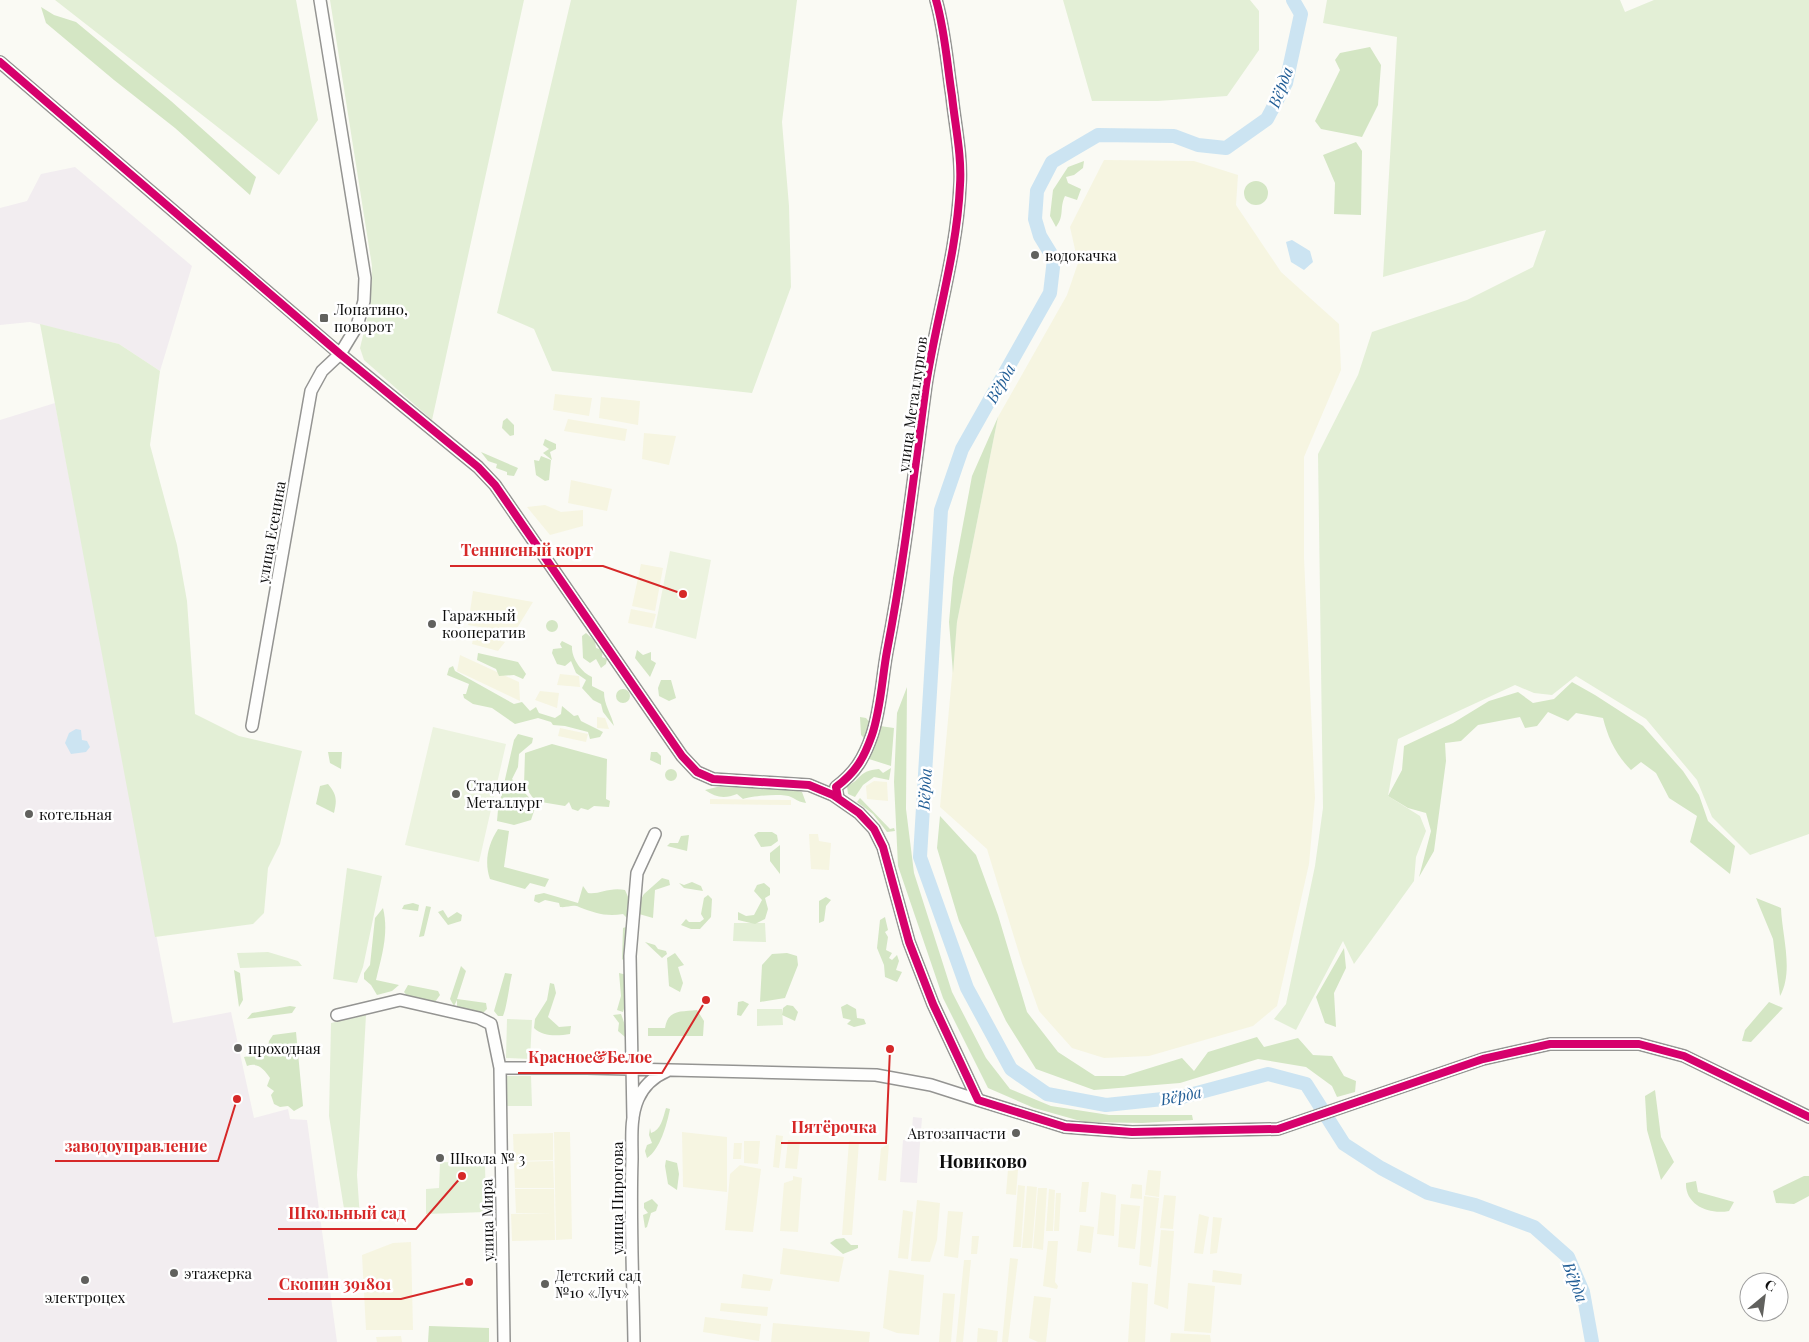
<svg xmlns="http://www.w3.org/2000/svg" width="1809" height="1342" viewBox="0 0 1809 1342" font-family="'Playfair Display',serif">
	<style>
		.industrial { fill: #f2edf0 }
		.farmland { fill: #f6f5e1 }
		.green { fill: #e3efd6 }
		.forest { fill: #d4e6c4 }
		.pitch { fill: #ecf3df }
		.water { fill: #cce4f2 }
		.lines { fill: none; stroke-linecap: round; stroke-linejoin: round }
		.river { stroke: #cce4f2; stroke-width: 14 }
		.minor-casing { stroke: #949492; stroke-width: 14 }
		.minor { stroke: #fefefd; stroke-width: 11 }
		.cycleway-casing { stroke: #fff; stroke-width: 11 }
		.cycleway { stroke: #d6006c; stroke-width: 8 }
		.poi-dot { fill: #61615e; stroke: #fff; stroke-width: 2 }
		.labels { text-anchor: middle; dominant-baseline: central; stroke-width: 5; stroke-linejoin: round; paint-order: stroke }
		.poi-label { font-size: 15px; fill: #0e0e0e; stroke: #fff; text-anchor: start }
		.street-label { font-size: 15px; fill: #0e0e0e; stroke: #fff }
		.water-label { font-size: 16px; font-style: italic; fill: #225e96; stroke: #fff }
		.quarter-label { font-size: 18px; font-weight: bold; fill: #0e0e0e; stroke: #fff }
		.leader { fill: none; stroke: #d62828; stroke-width: 2 }
		.callout-dot { fill: #d62828; stroke: #fff; stroke-width: 2 }
		.callout-label { font-size: 16px; text-anchor: middle; font-weight: bold; fill: #d62828; stroke: #fff; stroke-width: 5; stroke-linejoin: round; paint-order: stroke }
	</style>
	<rect width="100%" height="100%" fill="#fafaf4"/>
	<path class="industrial" d="M75,167L192,266L160,371L119,344L30,322L0,325V208L27,201L41,174Z
		M55,403L173,1023L231,1012L254,1118L288,1109L290,1119L307,1120L337,1342H0V420Z
		M913,1117L922,1118L917,1183L900,1182L903,1140L911,1141Z"/>
	<path class="farmland" d="M1104,160L1194,161L1238,175L1236,205L1281,272L1339,324L1341,370L1304,457V558L1315,798L1309,864L1277,1006L1253,1026L1149,1056L1104,1058L1072,1048L1039,1011L1022,963L987,849L940,807L957,622L998,417L1067,295L1078,263L1070,227Z
		M555,394L592,398L589,416L553,410Z
		M601,397L640,401L638,425L599,418Z
		M568,419L627,429L625,441L564,431Z
		M644,433L676,436L669,465L642,459Z
		M571,480L612,489L607,511L568,503Z
		M545,505L561,512L583,510V526L550,535L527,507Z
		M641,564L663,568L655,611L632,606Z
		M473,591L533,602L514,633L468,625Z
		M631,609L656,614L652,628L628,623Z
		M474,634L505,642L498,651L472,644Z
		M460,655L519,682L520,701L457,671Z
		M560,674L579,676L580,687L557,685Z
		M540,691L559,693L557,708L535,700Z
		M597,717L605,718L609,729L597,728Z
		M560,728L588,734L586,742L558,736Z
		M874,781L887,782L888,801L867,799L866,786Z
		M710,799L791,800V805L710,804Z
		M809,834H818L819,841L831,843L829,870L811,869Z
		M554,1132H570L572,1239L556,1240Z
		M682,1132L727,1137V1192L683,1187Z
		M553,1133V1160L514,1161L513,1134Z
		M776,1135L783,1136L779,1168L773,1167Z
		M788,1140L800,1141L797,1169L785,1168Z
		M744,1141H760L758,1164L744,1163Z
		M849,1141L859,1142L852,1235H842Z
		M734,1143H742L741,1159H733Z
		M889,1144L886,1181L878,1180L881,1148Z
		M553,1161L554,1188H515L514,1162Z
		M740,1165L761,1169L753,1232L725,1230L730,1174Z
		M1008,1169L1018,1170L1016,1195L1006,1194Z
		M1148,1170L1161,1171L1159,1197L1145,1195Z
		M793,1176L802,1178L798,1232L780,1231L784,1183L793,1180Z
		M1082,1182H1089L1086,1212H1079Z
		M1132,1184L1142,1185V1199L1130,1198Z
		M1018,1185L1025,1186L1021,1247H1013Z
		M1027,1186L1037,1187L1032,1248H1022Z
		M1038,1188H1047L1043,1250L1033,1248Z
		M515,1189H554L555,1240L512,1241L511,1214L553,1213H516Z
		M1049,1189L1055,1190L1053,1231H1046Z
		M1101,1192L1116,1195L1114,1236L1097,1234Z
		M1056,1193H1061L1059,1231H1054Z
		M1164,1195L1176,1196L1173,1229L1160,1228Z
		M1144,1196L1159,1198L1151,1267L1139,1265Z
		M917,1200L940,1203L937,1240L930,1262L911,1261Z
		M1121,1204L1140,1206L1135,1249L1118,1247Z
		M903,1210L913,1212L908,1259L898,1258Z
		M948,1211L963,1212L958,1258L944,1256Z
		M1199,1214L1209,1217L1203,1254L1194,1253Z
		M1213,1217L1222,1218L1217,1253L1210,1254Z
		M1080,1225L1094,1227L1091,1253L1077,1251Z
		M1161,1230L1174,1231L1168,1309L1154,1304Z
		M972,1236H979L977,1254H971Z
		M1048,1241H1058L1055,1282L1058,1286L1057,1289L1043,1286Z
		M411,1242L413,1330H366L362,1255L393,1243Z
		M783,1248L844,1257L839,1282L780,1274Z
		M1010,1258L1018,1259L1008,1342H1002Z
		M964,1260H971L963,1342H956Z
		M889,1270L924,1275L919,1335L897,1333L883,1328Z
		M1213,1270L1242,1274L1241,1285L1212,1282Z
		M743,1274L773,1279L770,1291L741,1288Z
		M1132,1282L1148,1284L1145,1342H1128Z
		M1188,1283L1215,1286L1211,1333L1184,1331Z
		M943,1293L955,1294L951,1342H939Z
		M1034,1296L1051,1298L1046,1342H1038L1029,1338Z
		M721,1303L768,1307L767,1316L720,1311Z
		M705,1317L761,1324L759,1341L703,1332Z
		M773,1323L870,1332L869,1342H771Z
		M978,1328L998,1331L997,1342H977Z
		M1171,1333L1210,1335L1211,1342H1170Z
		M401,1336L402,1342H377L376,1337Z"/>
	<path class="green" d="M55,0H296L318,120L279,175Z
		M330,0H524L432,420L364,360L360,348L370,307L372,266Z
		M571,0H797L782,122L789,206L791,287L752,393L552,371L534,329L497,313Z
		M1063,0H1250L1259,11V50L1227,96L1158,101H1092Z
		M1327,0H1620L1625,12L1654,0H1809V834L1750,855L1712,817L1697,780L1646,719L1576,676L1552,695L1534,693L1515,685L1398,739L1388,796L1420,816L1426,831L1416,857L1414,881L1354,964L1343,941L1296,1030L1274,1019L1286,1004L1315,866L1323,808L1318,454L1358,375L1372,332L1467,300L1533,267L1546,230L1383,277L1397,37L1323,23Z
		M40,324L119,344L160,371L150,445L177,545L187,601L195,714L239,736L302,751L280,844L268,868L264,913L253,924L155,937Z
		M347,868L382,876L363,967L357,983L333,979Z
		M734,923H765L766,942L733,941Z
		M268,952L298,961L302,966L240,968L237,953Z
		M757,1009H782L783,1025L757,1026Z
		M366,1015L357,1175L360,1218L346,1221L329,1116L331,1023Z
		M507,1019L532,1020L530,1059L506,1058Z
		M506,1076H531L532,1106H504L503,1079Z
		M440,1162L485,1163L486,1212L426,1214V1189L439,1188Z"/>
	<path class="forest" d="M41,7L54,15L76,22L171,101L256,177L250,195L175,128L114,80L46,23Z
		M1370,47L1381,65L1378,105L1362,137L1321,129L1315,121L1340,70L1335,60L1340,53Z
		M1356,142L1362,151L1361,215L1334,214L1335,183L1323,155Z
		M1084,161L1083,168L1074,175L1066,177L1068,183L1081,189L1077,200L1065,196C1059,209 1065,215 1056,227L1050,216L1053,190L1068,167Z
		M1244 193a12 12 0 1 1 24 0a12 12 0 1 1-24 0Z
		M998,417L957,622L953,673L949,622L953,578L972,476Z
		M507,418L514,425V435L510,436L502,428L503,421Z
		M545,439L556,444V449L550,452L552,460L543,453L549,449L543,445Z
		M481,452L518,468L514,476L507,475V472L496,468L497,464L488,461Z
		M541,456L551,460L549,480L545,481L536,475L534,460L539,461Z
		M546 626a6 6 0 1 1 12 0a6 6 0 1 1-12 0Z
		M586,633L595,641L596,648L603,650L602,657L607,659L606,664L601,668L596,659L590,663L583,658L582,636Z
		M562,641L572,646C571,658 582,673 592,677V686L604,692C604,705 611,713 614,726L603,712L601,704L593,700L582,688L586,680L576,673L571,661L565,666L557,664L552,653L553,649L562,648L560,644Z
		M637,650L643,655L651,652V660L656,663L650,677L635,658Z
		M478,653L518,662L526,674L523,679L514,675L499,676L496,669L477,660Z
		M453,666L455,671L514,704L522,702L530,711L536,707L539,713L555,718L561,714L562,706L574,716L578,715L581,721L603,732L600,737L590,739L588,732L565,726L553,725L551,722L538,718L515,724L492,708L473,704L464,698L463,694H466L469,684L447,675L449,668Z
		M661,680H671L676,698L669,701L659,696L658,688Z
		M1572,682L1595,695L1643,726L1683,771L1699,795L1708,821L1735,846L1730,874L1690,842L1697,816L1669,798L1656,773L1641,762L1631,770C1616,755 1608,738 1603,718L1576,713L1568,721L1548,712L1537,726L1525,728L1520,717L1478,725L1461,741L1445,743L1446,761L1434,851L1419,877L1431,831L1426,813L1408,808L1388,796L1402,770L1404,746L1453,723L1489,701L1518,692L1533,703L1554,699Z
		M907,687L906,809L914,873L952,992L986,1058L1010,1089L1051,1106L1109,1115H1192L1193,1120L1142,1123L1084,1122L1034,1108L988,1088L943,998L898,866L894,782L897,713Z
		M616 696a7 7 0 1 1 14 0a7 7 0 1 1-14 0Z
		M860,717L866,718L871,724L866,740L861,735Z
		M880,726L894,728L891,766L869,759Z
		M518,734L533,738L532,743L519,754L518,767L512,779L536,805L531,820L514,825L497,821L498,810L514,740Z
		M552,744L607,759L606,799L610,801L609,807L594,806L588,810L581,808L578,811L572,809L569,802L565,806L535,801L524,785L525,753Z
		M328,752H342L341,769L330,763Z
		M651,752H657L661,756V765L650,760Z
		M891,768L889,780L874,777L863,785L855,797L848,794L847,786C863,779 857,771 879,769L883,773Z
		M665 775a6 6 0 1 1 12 0a6 6 0 1 1-12 0Z
		M328,784C337,795 337,800 334,813L316,804L320,786Z
		M717,787L785,788L802,792L806,803C799,802 797,800 791,797C783,793 751,796 743,799L737,794C725,799 716,798 705,790Z
		M860,798L890,829L894,828L895,831L887,832L873,814L857,802Z
		M940,816L976,855L998,915L1027,1012L1058,1052L1095,1076H1124L1182,1058L1194,1071L1208,1052L1257,1037L1264,1047L1298,1038L1313,1055L1332,1056L1344,1076L1356,1081L1355,1092L1337,1097L1332,1086L1306,1067L1258,1059L1180,1083L1094,1090L1036,1069L1006,1021L959,921L937,848Z
		M498,829L509,831L504,867L549,879L545,887L530,883L525,889L490,879C484,862 488,844 498,829Z
		M758,832H772L777,835L778,841L771,846L761,847L754,835Z
		M689,835L687,851L667,846L670,843H678L681,836Z
		M780,845V874L770,861V853Z
		M662,878L669,880L670,885L655,890L653,918L639,914L628,919L623,914C606,917 595,913 579,907C572,904 568,908 560,907L559,903L545,900L539,903L534,901L535,895L544,893L578,903L583,886L588,893C599,895 608,887 625,890L629,899L638,904L644,894Z
		M692,882L701,886L703,891L684,888L679,883L684,885Z
		M764,883L770,888V895L765,898L768,909L765,919L755,924L738,920V912L746,916L754,915L762,900L754,891L757,885Z
		M708,895L712,899L711,917L700,929H691L681,925L686,919L689,922H700L704,919L701,914L704,898Z
		M826,897L831,900L826,906L824,921L819,923V901Z
		M1756,898L1781,908C1782,936 1794,971 1780,996L1773,939Z
		M413,903L419,905L418,911L402,909L404,905Z
		M426,906L431,907L424,936L419,937Z
		M383,908C389,933 382,955 376,980L399,985L392,991L377,995L371,985L364,979V973L370,965L375,918Z
		M443,910L448,918L457,912L462,915L461,921L448,925L438,912Z
		M885,917L888,930L885,932L888,937L886,950L892,953L889,958L892,960L897,955L899,961L896,970L902,972L897,982L885,977L884,965L877,948L880,920Z
		M626,927V956L622,960L623,928Z
		M645,942L655,945L658,949L666,951L667,954L662,958Z
		M1344,948L1346,968L1334,993L1336,1027L1325,1023L1316,997Z
		M675,953L684,965L678,967L683,983L680,992L669,986L667,958Z
		M787,953L797,956L798,965L785,998L760,1002L762,965L772,954Z
		M461,966L466,971L457,999L486,1003L487,1009L483,1013L457,1007V1000L454,1006L450,999Z
		M234,970L240,973L243,1000L239,1007Z
		M505,973L512,974C509,986 507,1007 503,1016H498L494,1011Z
		M619,973L627,975V999L623,1012L617,1010L621,996Z
		M550,983L554,984L556,993L548,1017L559,1027L571,1026L570,1034C558,1036 543,1037 534,1028L535,1019L547,1000Z
		M408,985L438,991L440,995L435,1002L408,997L404,992Z
		M743,1001L749,1004L741,1016L737,1015L738,1002Z
		M1769,1002L1783,1008L1751,1042L1742,1041L1745,1030Z
		M847,1004L856,1009L857,1018L864,1019L866,1024L854,1027L847,1024L851,1020L843,1018L841,1007Z
		M787,1005L793,1006L798,1012L795,1021L782,1015L783,1008Z
		M290,1006L296,1007L292,1013L247,1019L252,1013Z
		M697,1010L704,1021L703,1036H648V1028H665C668,1009 681,1012 697,1010Z
		M621,1014L625,1025V1037L618,1031L619,1023L613,1015Z
		M296,1032L303,1106L294,1111L288,1106L280,1107L274,1104L271,1095L274,1091L267,1086L270,1078C264,1069 258,1062 247,1066L244,1057L267,1053L269,1041L273,1035Z
		M1655,1090L1661,1137L1674,1162L1661,1180L1647,1130L1645,1096Z
		M666,1108L670,1109C667,1124 660,1150 647,1158L645,1151L647,1145L652,1143L649,1135L650,1128L651,1133C661,1130 663,1118 666,1108Z
		M666,1160L677,1163L679,1174L677,1190L668,1184L665,1166Z
		M1804,1176H1809V1196L1794,1204L1776,1203L1773,1191Z
		M1696,1181L1698,1192L1734,1202L1729,1211C1709,1215 1685,1205 1686,1183Z
		M652,1199L658,1205L656,1211L651,1213L647,1227L645,1228L643,1215L648,1213L644,1208V1203Z
		M844,1238L851,1245H858V1248L843,1254L830,1243L836,1239Z
		M429,1326L489,1328V1342H428Z"/>
	<path class="pitch" d="M670,551L711,560L696,639L655,628Z
		M433,727L506,744L479,862L405,845Z"/>
	<path class="water" d="M1292,240L1310,251L1313,262L1304,270L1291,262L1286,242Z
		M76,729L81,730L82,740L87,741L90,747L86,752L71,754L65,743L69,733Z"/>
	<g class="lines">
		<path class="river" d="M1293,0L1301,14L1286,83L1267,119L1226,148L1198,145L1174,136L1098,135L1052,162L1037,191L1035,219L1040,236L1054,259L1050,293L962,449L941,510L920,857L967,988L1011,1069L1047,1094L1106,1105L1182,1097L1268,1074L1306,1084L1344,1144L1381,1168L1428,1193L1475,1205L1534,1227L1568,1257L1583,1292L1592,1342"/>
		<defs>
			<path id="minor" d="M0,62L340,354L478,467L495,485L682,756L697,772L713,779L809,785L833,795L859,813L874,829L883,847L909,942L933,1004L978,1100L1065,1127L1132,1132L1278,1129L1483,1059L1550,1044H1639L1684,1056L1809,1117
				M252,726L311,391L322,371L340,354L357,326L364,301L365,278L320,0
				M838,798L836,787C856,772 864,758 872,735C881,708 882,678 887,651C904,563 914,474 926,385C936,319 957,253 960,185C962,156 955,125 952,96C947,64 945,31 936,0
				M337,1015L400,1000L479,1018L491,1024L500,1068H587L876,1075L931,1085L978,1100
				M500,1068L504,1342
				M633,1119L630,956L637,873L655,834
				M634,1342C633,1281 630,1220 632,1159C632,1140 630,1117 638,1099C644,1085 653,1077 667,1071"/>
		</defs>
		<use href="#minor" class="minor-casing"/>
		<use href="#minor" class="minor"/>
		<defs>
			<path id="cycleway" d="M0,62L340,354L478,467L495,485L682,756L697,772L713,779L809,785L833,795L859,813L874,829L883,847L909,942L933,1004L978,1100L1065,1127L1132,1132L1278,1129L1483,1059L1550,1044H1639L1684,1056L1809,1117
				M838,798L836,787C856,772 864,758 872,735C881,708 882,678 887,651C904,563 914,474 926,385C936,319 957,253 960,185C962,156 955,125 952,96C947,64 945,31 936,0"/>
		</defs>
		<use href="#cycleway" class="cycleway-casing"/>
		<use href="#cycleway" class="cycleway"/>
	</g>
	<g class="poi-dot">
		<circle cx="1035" cy="255" r="5"/>
		<rect x="319" y="313" width="10" height="10" rx="2.5"/>
		<circle cx="432" cy="624" r="5"/>
		<circle cx="456" cy="794" r="5"/>
		<circle cx="29" cy="814" r="5"/>
		<circle cx="238" cy="1048" r="5"/>
		<circle cx="1016" cy="1133" r="5"/>
		<circle cx="440" cy="1158" r="5"/>
		<circle cx="174" cy="1273" r="5"/>
		<circle cx="85" cy="1280" r="5"/>
		<circle cx="545" cy="1284" r="5"/>
	</g>
	<g class="labels">
		<g class="poi-label">
			<text x="1045" y="255">водокачка</text>
			<text x="334" y="309">Лопатино,<tspan x="334" dy="17">поворот</tspan></text>
			<text x="442" y="615">Гаражный<tspan x="442" dy="17">кооператив</tspan></text>
			<text x="466" y="785">Стадион<tspan x="466" dy="17">Металлург</tspan></text>
			<text x="39" y="814">котельная</text>
			<text x="248" y="1048">проходная</text>
			<text x="1006" y="1133" text-anchor="end">Автозапчасти</text>
			<text x="450" y="1158">Школа № 3</text>
			<text x="184" y="1273">этажерка</text>
			<text x="555" y="1275">Детский сад<tspan x="555" dy="17">№10 «Луч»</tspan></text>
			<text x="85" y="1297" text-anchor="middle">электроцех</text>
		</g>
		<g class="street-label">
			<text transform="translate(912 404) rotate(-82)">улица Металлургов</text>
			<text transform="translate(271 532) rotate(-80)">улица Есенина</text>
			<text transform="translate(617 1198) rotate(-90)">улица Пирогова</text>
			<text transform="translate(487 1220) rotate(-91)">улица Мира</text>
		</g>
		<g class="water-label">
			<text transform="translate(1280 87) rotate(-69)">Вёрда</text>
			<text transform="translate(1000 383) rotate(-60)">Вёрда</text>
			<text transform="translate(924 789) rotate(-87)">Вёрда</text>
			<text transform="translate(1181 1095) rotate(-11)">Вёрда</text>
			<text transform="translate(1576 1282) rotate(69)">Вёрда</text>
		</g>
		<g class="quarter-label">
			<text x="983" y="1161">Новиково</text>
		</g>
	</g>
	<path class="leader" d="M683 594L603 566H450M706 1000L662 1073H518M890 1049L886 1143H781M237 1099L218 1161H55M462 1176L416 1229H278M469 1282L401 1299H268"/>
	<g class="callout-dot">
		<circle cx="683" cy="594" r="5"/>
		<circle cx="706" cy="1000" r="5"/>
		<circle cx="890" cy="1049" r="5"/>
		<circle cx="237" cy="1099" r="5"/>
		<circle cx="462" cy="1176" r="5"/>
		<circle cx="469" cy="1282" r="5"/>
	</g>
	<g class="callout-label">
		<text x="527" y="556">Теннисный корт</text>
		<text x="590" y="1063">Красное&amp;Белое</text>
		<text x="834" y="1133">Пятёрочка</text>
		<text x="136" y="1152">заводоуправление</text>
		<text x="347" y="1219">Школьный сад</text>
		<text x="335" y="1290">Скопин 391801</text>
	</g>
	<g transform="translate(1764 1297) rotate(29)"><circle r="24" fill="#ffffff" stroke="#9f9f9f"/>
	<path d="M0-4L9 19L0 12L-9 19Z" fill="#61615e"/>
	<text y="-8" font-size="14" font-weight="bold" text-anchor="middle" fill="#0e0e0e">С</text>
	</g>
</svg>
